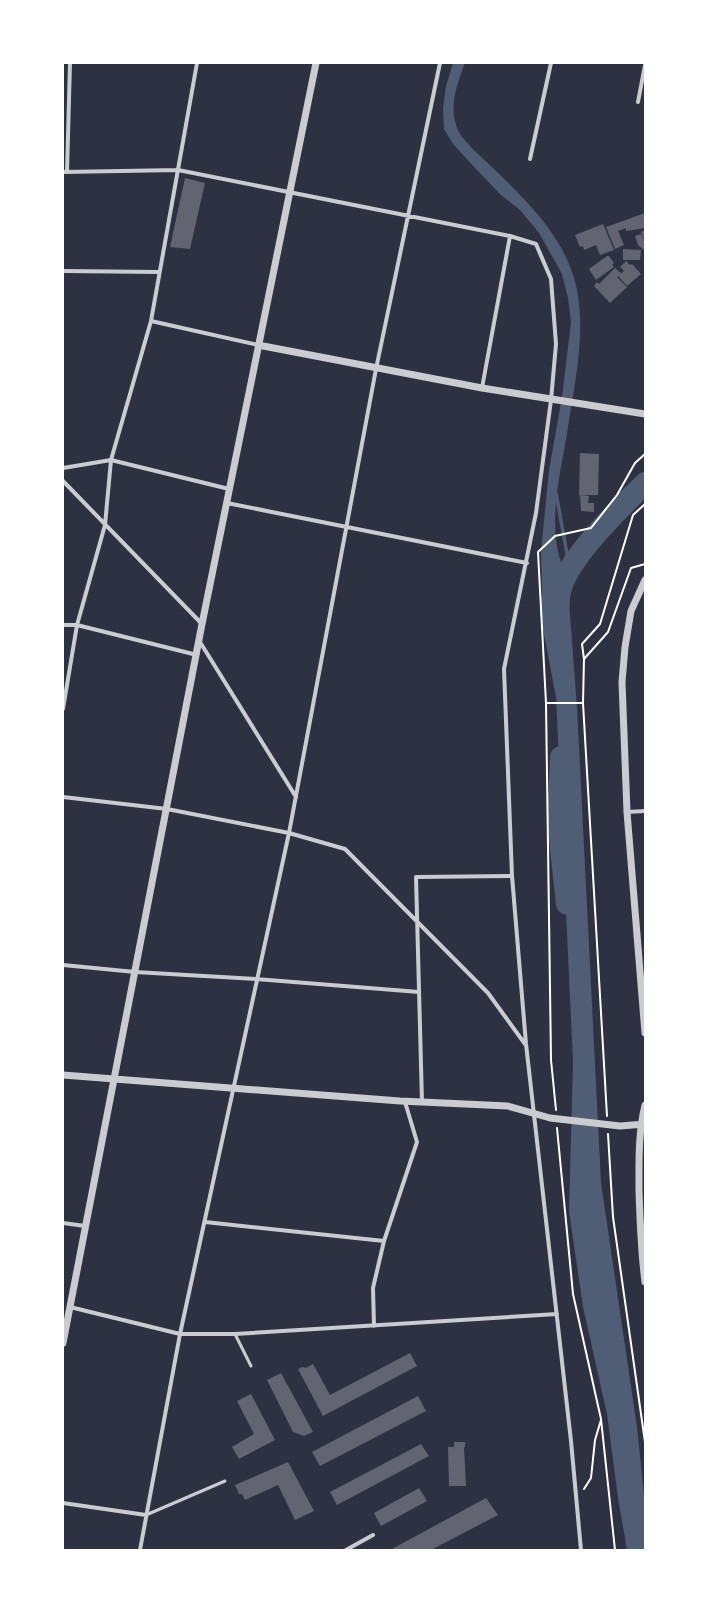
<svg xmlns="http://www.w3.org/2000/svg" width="708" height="1613" viewBox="0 0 708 1613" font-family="'Titillium Web',sans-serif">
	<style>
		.water { fill: #4f5d75 }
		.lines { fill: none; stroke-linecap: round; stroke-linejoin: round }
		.stream { stroke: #4f5d75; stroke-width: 3.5 }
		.river { stroke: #4f5d75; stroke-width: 22 }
		.building { fill: #626471 }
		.path { stroke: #fff; stroke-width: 2 }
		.service { stroke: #caccd0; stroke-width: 3 }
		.minor { stroke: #caccd0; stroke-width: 4 }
		.tertiary { stroke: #caccd0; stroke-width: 7 }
	</style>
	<rect width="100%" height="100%" fill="#2d3142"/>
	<path class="water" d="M453,63H465C457,84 448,108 458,130C464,143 483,158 493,168C528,202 567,239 577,290C586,336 574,387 567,433C560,477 544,535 567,575L577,707L601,1183L637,1427L645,1504V1550H627L618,1498L607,1414L583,1307L569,1211L573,1062L556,697L540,613L542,591L541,551L549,470L562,397L571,322L568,298L562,274L539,233L520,210L501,195L476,169L453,144L444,129L443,109L446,86Z"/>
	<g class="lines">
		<path class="stream" d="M556,493L567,554L563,575"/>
		<path class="river" d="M559,603C556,567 621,508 645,483
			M561,757L558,822L567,904"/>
	</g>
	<path class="building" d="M185,178L205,183L190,249L170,247Z
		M645,213V228L626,231V228L618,231L624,245L615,249L606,227Z
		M603,224L614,250L600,255L596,245L584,250L583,246L580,247L575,235Z
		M645,230V241L641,232Z
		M641,234L645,242V251L638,245L635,236Z
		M623,249L641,250L640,260H623Z
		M607,256H609L614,263L612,265L614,267L596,280L589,269Z
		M626,261L630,265L632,264L641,274L627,286L618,276L624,271L620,267Z
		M615,268L621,273L615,279L617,277L627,287L610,303L594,286L597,282L599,284Z
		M580,453L599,454L598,495H579Z
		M580,495L589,496L588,503H594V512L581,511Z
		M410,1353L417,1366L323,1416L298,1369L302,1367L306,1368L313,1364L330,1395Z
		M281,1373L313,1432L304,1436L293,1432L267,1380Z
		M251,1394L275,1440L239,1459L232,1447L254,1434L237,1401Z
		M418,1396L426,1411L320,1466L312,1452Z
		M454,1442H465V1447H464L466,1486H449L448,1447H454Z
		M421,1444L429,1456L337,1505L330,1492Z
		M288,1462L314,1511L295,1520L278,1485L245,1500L242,1494H239L235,1485Z
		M419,1488L427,1501L381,1526L374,1513Z
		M486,1498L498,1515L431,1550H392V1549Z"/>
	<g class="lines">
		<path class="path" d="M584,659L608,632L631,568L645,564
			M546,703H583
			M556,1110L551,1060L546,703L538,552L555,536L591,528L617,495L635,463L645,454
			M607,1116L583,703L584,659L582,644L600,624L633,515L645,504
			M557,1128L573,1294L601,1419L615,1550
			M608,1134L613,1217L645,1442
			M584,1489L591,1478L595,1440L601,1420"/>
		<path class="service" d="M235,1334L251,1366
			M146,1515L225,1481"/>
		<path class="minor" d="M638,102L645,65
			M530,159L551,63
			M63,172L178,170L510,236L536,244L551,279L556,344L551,400L536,513L504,669L512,876L526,1044L571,1441L581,1550
			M67,172L70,63
			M63,271L159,272
			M151,321L258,345
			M482,388L510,236
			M63,468L111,460L229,489
			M63,481L202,624
			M227,503L527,563
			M63,625H77L197,655
			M200,642L296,797
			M63,709L77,625L105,525L111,460L151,321L197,63
			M63,797L167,809L289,833L345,849L488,993L525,1044
			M627,812L645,811
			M63,965L135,972L256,979L419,992
			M422,1102L416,877L512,876
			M205,1222L384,1241
			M63,1223L85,1226
			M70,1307L180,1334H235L557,1314
			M374,1326L373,1288L384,1241L417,1142L405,1102
			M63,1503L146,1515
			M140,1550L180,1334L289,833L376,369L440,63
			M346,1550L373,1535"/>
		<path class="tertiary" d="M258,345L482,388L645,414
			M645,580L631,611L625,647L622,682L627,812L645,1033
			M63,1075L400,1101L508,1106L550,1118L620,1126L645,1124
			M645,1105C638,1134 639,1161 639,1191C640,1221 641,1252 645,1282
			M63,1343L202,624L316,63"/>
	</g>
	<rect width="708" height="1613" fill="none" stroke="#ffffff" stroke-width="128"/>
</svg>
